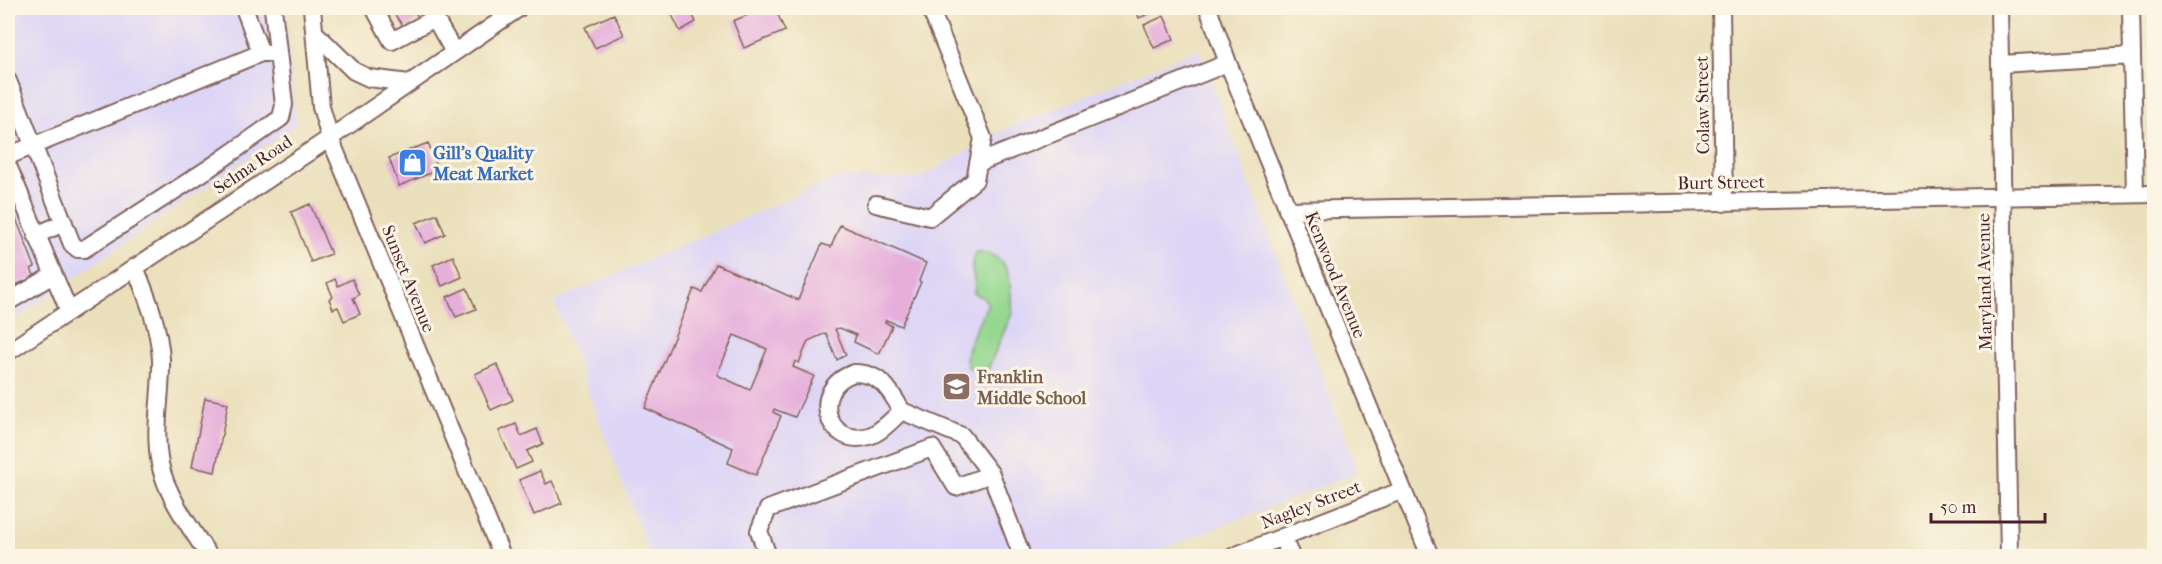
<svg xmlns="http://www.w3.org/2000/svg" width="2162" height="564" viewBox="0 0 2162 564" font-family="'IM FELL French Canon',serif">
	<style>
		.built { fill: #ddd5f6 }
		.green { fill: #94d890; stroke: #6f7c5e; stroke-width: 1.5 }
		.building { fill: #e6afdb; fill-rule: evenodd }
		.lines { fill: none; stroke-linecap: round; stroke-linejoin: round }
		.minor-casing { stroke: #82635e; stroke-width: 20 }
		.minor { stroke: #fff; stroke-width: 16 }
		.labels { text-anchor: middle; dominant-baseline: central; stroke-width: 6; stroke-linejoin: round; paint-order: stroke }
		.street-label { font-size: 18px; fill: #4a1f2b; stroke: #fcf5e5 }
		.shop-label { font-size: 18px; font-weight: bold; fill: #366cbe; stroke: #fcf5e5; text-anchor: start }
		.education-label { font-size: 18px; font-weight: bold; fill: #785e54; stroke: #fcf5e5; text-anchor: start }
	</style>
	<rect width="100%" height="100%" fill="#fcf5e5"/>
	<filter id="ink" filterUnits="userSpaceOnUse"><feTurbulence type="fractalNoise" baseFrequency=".0167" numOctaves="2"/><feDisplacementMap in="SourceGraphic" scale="12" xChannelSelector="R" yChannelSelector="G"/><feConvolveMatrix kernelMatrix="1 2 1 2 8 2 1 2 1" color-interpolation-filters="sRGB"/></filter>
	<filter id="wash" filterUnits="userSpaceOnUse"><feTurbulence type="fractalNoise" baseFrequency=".008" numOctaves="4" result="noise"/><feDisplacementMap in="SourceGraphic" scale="24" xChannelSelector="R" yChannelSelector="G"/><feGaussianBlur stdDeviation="1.35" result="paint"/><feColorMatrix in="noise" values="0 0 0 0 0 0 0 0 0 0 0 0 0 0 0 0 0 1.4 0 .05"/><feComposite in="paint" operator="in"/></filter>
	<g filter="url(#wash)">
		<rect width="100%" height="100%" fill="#ebe0bc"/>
		<path class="built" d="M8,8H285L296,124L8,324Z
			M1199,49L1358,472L1145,556H650L554,301L836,178H920L1006,129Z"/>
		<path class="green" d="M976,252L989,253L999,260L1005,266L1010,281L1012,313L988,369C982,372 976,373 970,369C957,359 982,317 988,304L985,299L974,293C978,274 966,273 976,252Z"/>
		<g id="blocks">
			<path class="building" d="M390,8H412L419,18L405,29Z
				M683,8H689L696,22L680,31L671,13Z
				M765,8H775L785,31L744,48L733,21Z
				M1135,8H1162L1139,18Z
				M614,14L624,35L595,48L585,27Z
				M1164,16L1174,39L1154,48L1144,25Z
				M428,143L438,170L399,186L389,158Z
				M8,198L35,267L31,269L35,277L8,288Z
				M310,204L331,254L311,262L291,212Z
				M437,214L445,234L425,243L416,223Z
				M840,225L926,263L919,281L921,282L901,326L886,320L885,322L892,326L879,354L854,342L856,335L840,328L835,329L846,355L837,360L826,333L808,341L799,363L795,361L793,367L814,376L795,417L774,409L773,412L781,416L756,475L728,463L733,448L645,408L694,289L702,292L716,264L798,300L822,244L831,247ZM734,335L767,349L750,390L717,375Z
				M453,256L462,277L442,286L433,265Z
				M335,279L338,286L352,279L359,295L353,298L360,314L344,321L338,307L333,309L329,299L333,297L327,283Z
				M467,288L476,309L456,317L447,297Z
				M497,364L513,400L491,410L475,374Z
				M205,398L228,403L215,472L192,467Z
				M516,424L521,436L537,429L543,444L527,451L532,462L516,469L499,431Z
				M540,471L546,484L552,481L562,503L534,515L519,480Z"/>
		</g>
	</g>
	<g filter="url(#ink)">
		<use href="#blocks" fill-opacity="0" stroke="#82635e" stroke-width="1.5"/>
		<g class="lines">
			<defs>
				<path id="minor" d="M244,8L261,53
					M312,8L321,107L330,138L502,556
					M374,8L392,41L435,18
					M429,8L454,52
					M1208,8L1228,63L1430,556
					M1721,8L1724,203
					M1999,8L2009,556
					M2131,8L2135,194
					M315,33L354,71L369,78L409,83
					M2001,64L2132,56
					M8,81L72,244L78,249H84L211,167L281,118L284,105L273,8
					M8,156L261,53H277
					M978,163L1228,63
					M8,166L69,311
					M876,204L930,217L975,180L983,138L930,8
					M1287,210L2154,194
					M36,235L64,223
					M135,267C147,297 159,326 161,359C162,394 153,429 160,464C166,495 192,530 209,556
					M8,302L53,275
					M8,352L330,138L519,8
					M854,373C881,373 890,390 902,411C892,419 882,432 869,436C827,449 808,388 854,373Z
					M902,411L962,436L991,474
					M1282,537L1291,556
					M768,556L759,531L768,509L932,448L956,487L991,474L1022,556
					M1234,556L1403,490"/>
			</defs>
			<use href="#minor" class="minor-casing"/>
			<use href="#minor" class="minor"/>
		</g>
	</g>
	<defs>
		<symbol id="shop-square" viewBox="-11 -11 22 22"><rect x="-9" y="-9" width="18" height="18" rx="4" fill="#3f7fe0" stroke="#fcf5e5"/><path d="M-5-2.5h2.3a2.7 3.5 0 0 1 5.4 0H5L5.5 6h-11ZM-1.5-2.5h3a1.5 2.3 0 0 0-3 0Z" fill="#fff"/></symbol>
		<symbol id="school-square" viewBox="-11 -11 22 22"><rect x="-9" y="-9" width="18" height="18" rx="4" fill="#8d6e63" stroke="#fcf5e5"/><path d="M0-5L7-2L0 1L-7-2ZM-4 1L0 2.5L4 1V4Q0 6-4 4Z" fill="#fff"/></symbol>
	</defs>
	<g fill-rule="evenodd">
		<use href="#shop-square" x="396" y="146" width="33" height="33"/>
		<use href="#school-square" x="940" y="370" width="33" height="33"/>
	</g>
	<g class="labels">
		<g class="street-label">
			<text transform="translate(1703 105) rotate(-91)">Colaw Street</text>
			<text transform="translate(253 165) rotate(-34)">Selma Road</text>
			<text transform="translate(1721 183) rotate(-1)">Burt Street</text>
			<text transform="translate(1335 275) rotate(68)">Kenwood Avenue</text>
			<text transform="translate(408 279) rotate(68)">Sunset Avenue</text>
			<text transform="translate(1985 282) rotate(-91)">Maryland Avenue</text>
			<text transform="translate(1311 505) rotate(-21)">Nagley Street</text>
		</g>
		<g class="shop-label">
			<text x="433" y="153">Gill's Quality<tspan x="433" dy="21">Meat Market</tspan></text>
		</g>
		<g class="education-label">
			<text x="977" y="377">Franklin<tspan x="977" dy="21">Middle School</tspan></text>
		</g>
	</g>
	<rect width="2162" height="564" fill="none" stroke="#fcf5e5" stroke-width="30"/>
	<path d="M1931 513v9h114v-9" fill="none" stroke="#4a1f2b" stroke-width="3"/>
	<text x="1940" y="513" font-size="18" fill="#4a1f2b" stroke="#fcf5e5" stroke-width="4.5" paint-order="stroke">50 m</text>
</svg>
